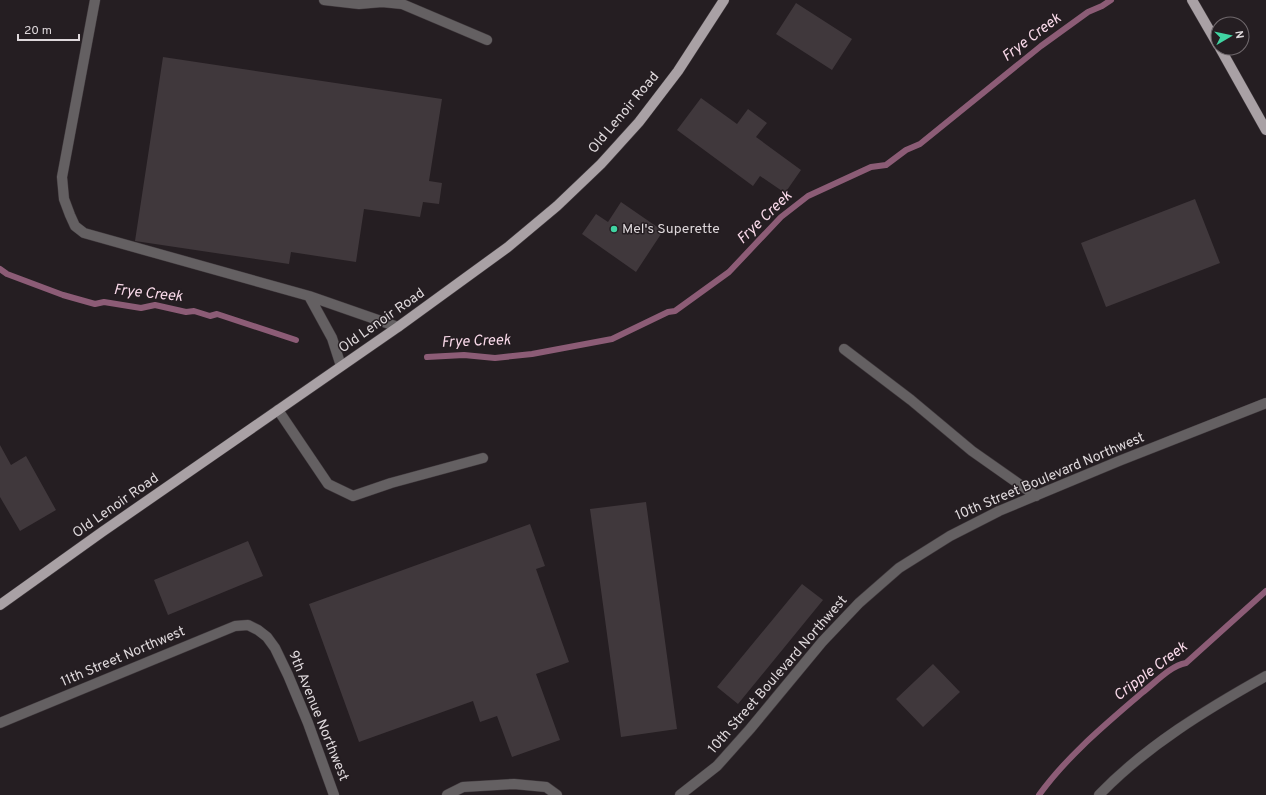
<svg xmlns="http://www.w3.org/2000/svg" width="1266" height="795" viewBox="0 0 1266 795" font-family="Overpass,sans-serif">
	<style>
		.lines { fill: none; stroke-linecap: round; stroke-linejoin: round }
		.stream { stroke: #8c5c76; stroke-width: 6 }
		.building { fill: #40383c }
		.minor-casing { stroke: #3f383c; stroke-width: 11 }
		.major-casing { stroke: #3f383c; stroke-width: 11 }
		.minor { stroke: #646062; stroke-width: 10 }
		.major { stroke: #a9a1a5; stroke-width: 10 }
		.poi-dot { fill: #40d4a2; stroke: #251e22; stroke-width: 1.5 }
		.labels { text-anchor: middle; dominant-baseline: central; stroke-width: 3; stroke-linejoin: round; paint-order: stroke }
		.street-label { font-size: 14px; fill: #ded8db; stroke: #251e22 }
		.poi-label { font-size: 14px; fill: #ded8db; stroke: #251e22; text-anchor: start }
		.water-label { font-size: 15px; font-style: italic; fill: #f9d9e9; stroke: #251e22 }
	</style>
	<rect width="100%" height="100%" fill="#251e22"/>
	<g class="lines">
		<path class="stream" d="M0,269L7,274L63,295L95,304L104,302L141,308L155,305L186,312L194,311L210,316L217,314L296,340
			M427,357L464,355L495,358L532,354L612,339L668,312L675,311L729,272L781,217L808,196L871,167L886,165L906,150L920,144L1041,46L1088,12L1102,6L1111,0
			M1039,795C1068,755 1106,724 1143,692C1156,682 1170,666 1186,663L1266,591"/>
	</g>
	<path class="building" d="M796,3L852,39L832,70L776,34Z
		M163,57L442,99L429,181L442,183L439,204L423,202L420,217L364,209L356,262L291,252L289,264L135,241Z
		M701,98L737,124L748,109L767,123L756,137L801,170L785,193L760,176L753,186L677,130Z
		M1195,199L1220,263L1106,307L1081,243Z
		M621,202L663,231L636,272L582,234L596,214L608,222Z
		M0,445L11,465L26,456L56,510L20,531L0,497Z
		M646,502L677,729L621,737L590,509Z
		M530,524L545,566L536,569L569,662L536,674L560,740L512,757L497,716L480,722L473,701L359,742L309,604Z
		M248,541L263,576L168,615L154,580Z
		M802,584L823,600L738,704L717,687Z
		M933,664L960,692L923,727L896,699Z"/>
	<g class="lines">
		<defs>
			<path id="minor" d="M95,0L62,177L64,199L70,215L75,226L84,233L309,296
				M324,0L359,4L382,2L402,4L487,40
				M844,349L911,400L972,451L1036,496
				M341,366L332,338L309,296L398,327
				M278,410L328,484L353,496L391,483L483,458
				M0,723L235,626L248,625L258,630L267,637L275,648L288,675L308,723L334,795
				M447,795L463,787L514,784L546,787L557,795
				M680,795L717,766L750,729L822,642L859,603L899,568L950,536L999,511L1119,461L1266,403
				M1099,795C1146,746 1207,709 1266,676"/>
			<path id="major" d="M1192,0L1218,45
				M1220,48L1266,130
				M0,605L102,532L398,327L508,247L557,206L601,164L639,122L678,71L724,0"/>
		</defs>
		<use href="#minor" class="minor-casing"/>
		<use href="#major" class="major-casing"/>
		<use href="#minor" class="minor"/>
		<use href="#major" class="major"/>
	</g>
	<circle class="poi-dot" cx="614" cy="229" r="4"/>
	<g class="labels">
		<g class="street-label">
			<text transform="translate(624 113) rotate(-50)">Old Lenoir Road</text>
			<text transform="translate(382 321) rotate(-35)">Old Lenoir Road</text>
			<text transform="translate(1050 477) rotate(-23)">10th Street Boulevard Northwest</text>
			<text transform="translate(116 506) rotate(-35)">Old Lenoir Road</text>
			<text transform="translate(123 657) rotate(-23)">11th Street Northwest</text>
			<text transform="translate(778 675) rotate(-49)">10th Street Boulevard Northwest</text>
			<text transform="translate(318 716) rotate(68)">9th Avenue Northwest</text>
		</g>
		<g class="poi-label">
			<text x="622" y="229">Mel's Superette</text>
		</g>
		<g class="water-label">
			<text transform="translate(1032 38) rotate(-37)">Frye Creek</text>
			<text transform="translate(765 218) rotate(-44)">Frye Creek</text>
			<text transform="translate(148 294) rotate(6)">Frye Creek</text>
			<text transform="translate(476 342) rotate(-2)">Frye Creek</text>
			<text transform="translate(1151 672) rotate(-37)">Cripple Creek</text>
		</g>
	</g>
	<g transform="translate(1230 36) rotate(81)"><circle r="19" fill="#251e22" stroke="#6f686c"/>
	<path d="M0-3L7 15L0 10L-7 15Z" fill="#40d4a2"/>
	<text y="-6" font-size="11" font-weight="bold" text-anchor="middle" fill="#ded8db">N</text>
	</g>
	<path d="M18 34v6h61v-6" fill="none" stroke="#ded8db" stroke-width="2"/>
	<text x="24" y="34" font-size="12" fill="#ded8db" stroke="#251e22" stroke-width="3" paint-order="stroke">20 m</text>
</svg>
